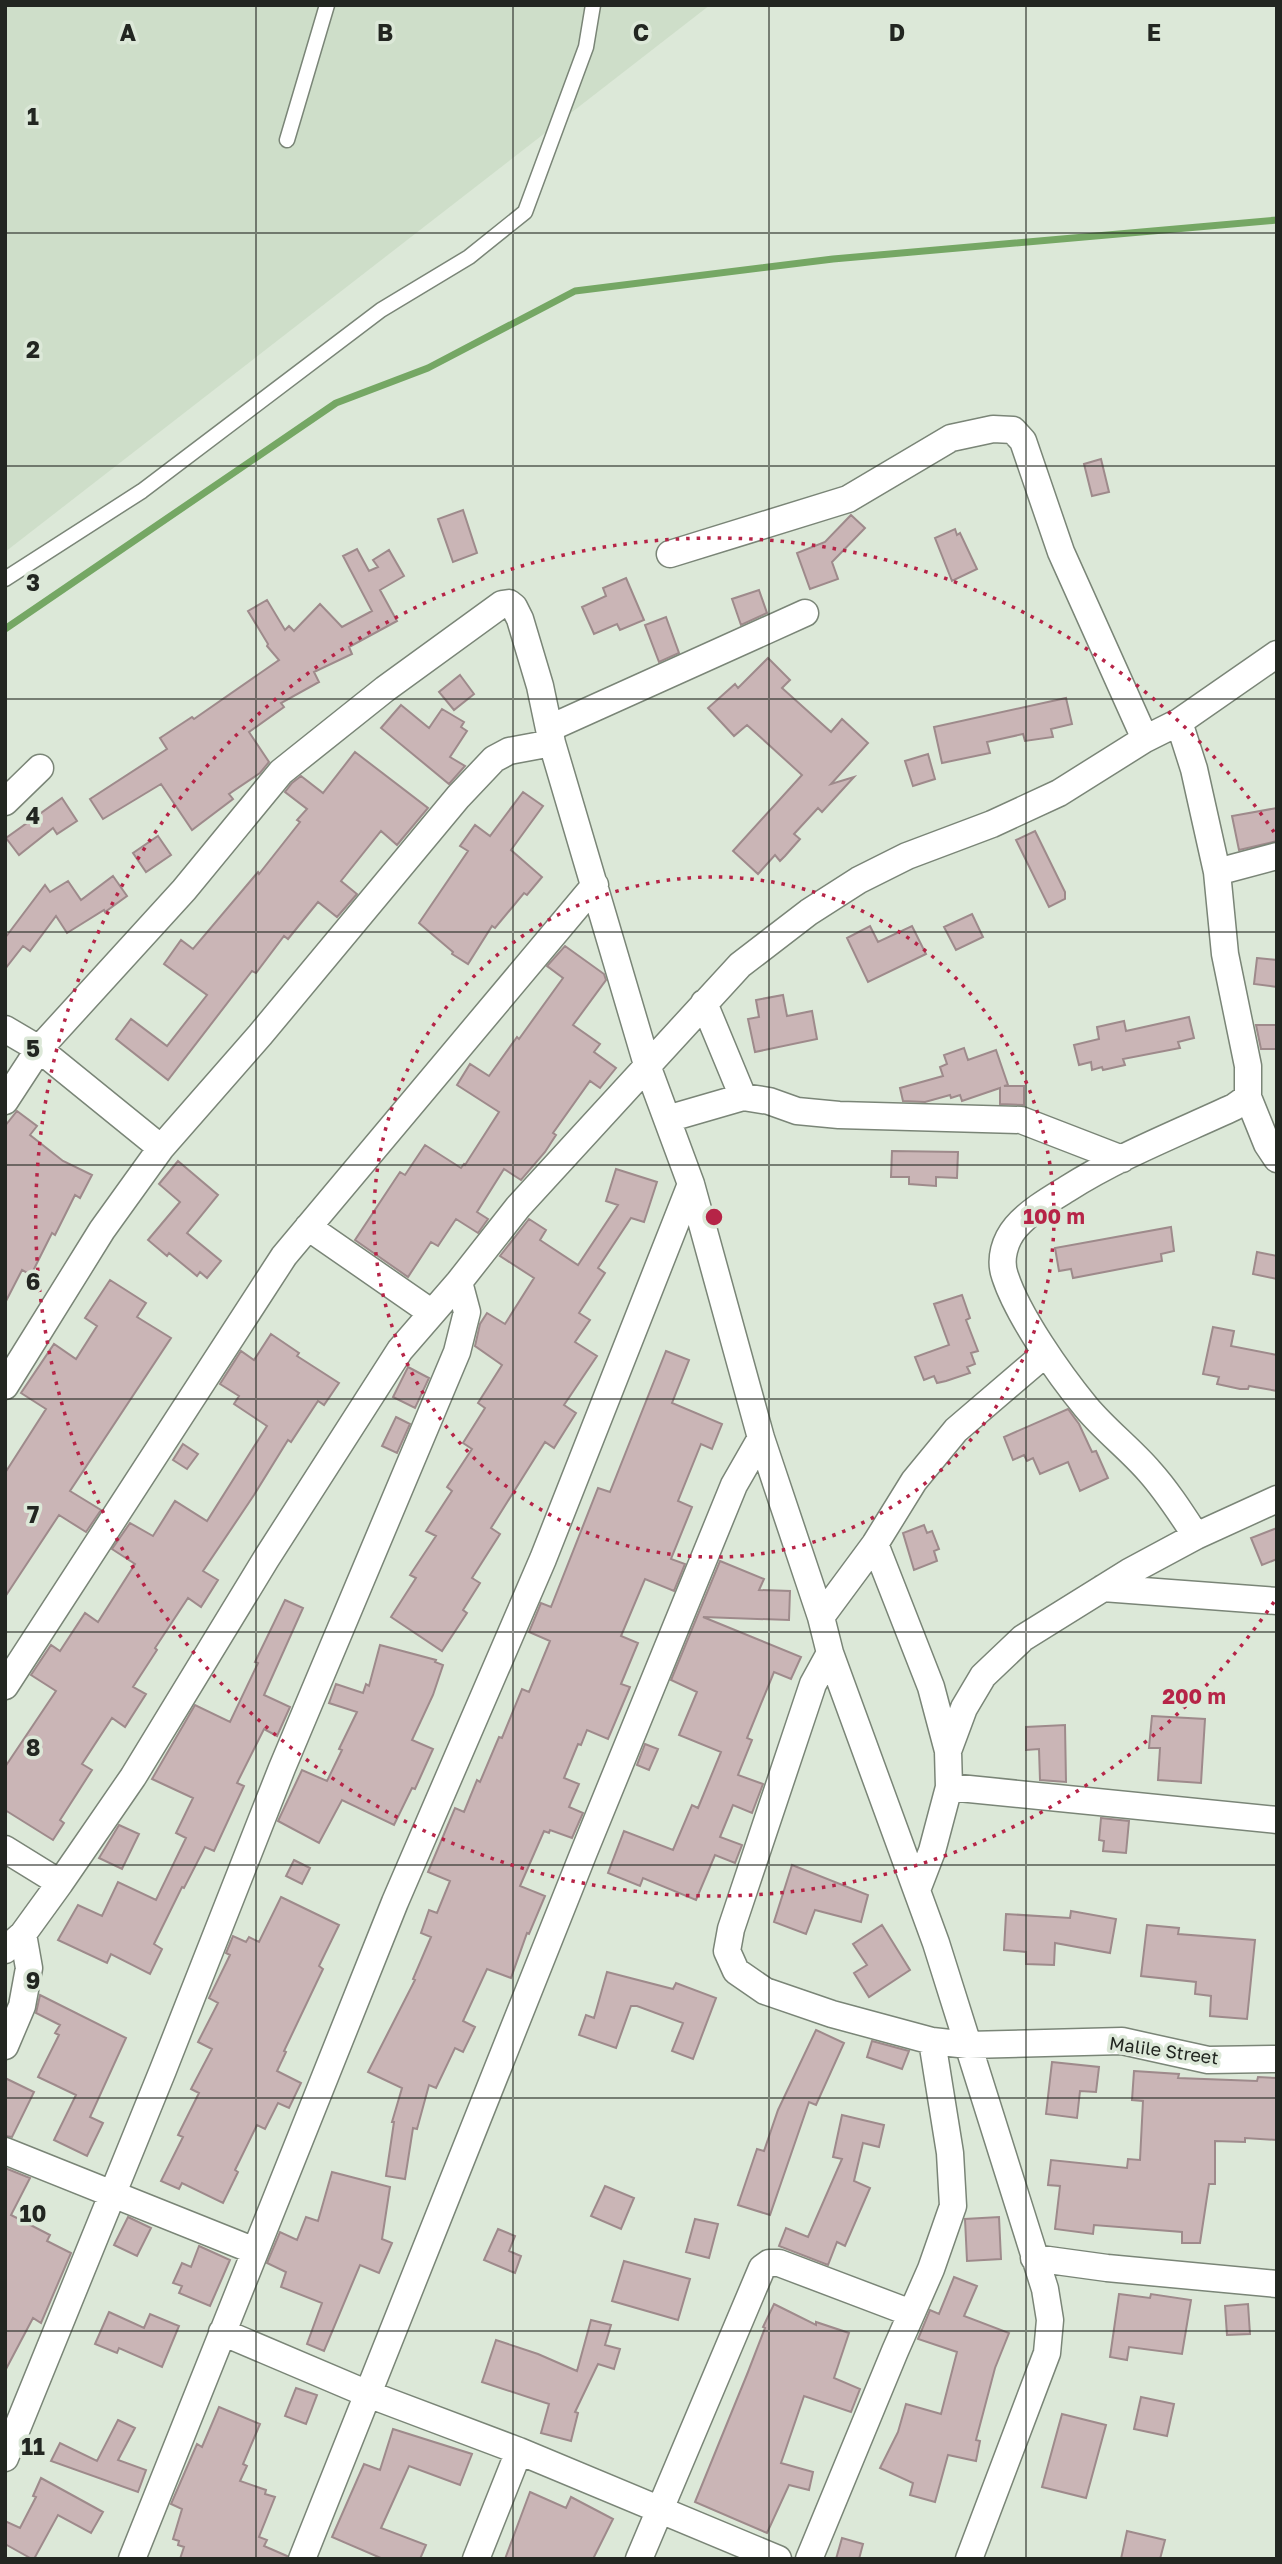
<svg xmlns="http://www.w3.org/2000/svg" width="1282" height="2564" viewBox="0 0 1282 2564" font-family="'Golos Text',sans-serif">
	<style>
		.built { fill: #cedec9 }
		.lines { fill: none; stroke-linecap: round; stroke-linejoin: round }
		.stream { stroke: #75a764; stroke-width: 7 }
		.building { fill: #cab5b6; stroke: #9e8a8b; stroke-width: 2 }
		.lane-casing { stroke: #7a8577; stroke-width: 17 }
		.street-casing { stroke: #7a8577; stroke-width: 29 }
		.lane { stroke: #fff; stroke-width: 14 }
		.street { stroke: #fff; stroke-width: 26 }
		.grid { fill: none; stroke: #222621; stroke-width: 2; stroke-opacity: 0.55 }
		.ring { fill: none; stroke: #b62447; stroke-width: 3.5; stroke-dasharray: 3.5 7 }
		.labels { text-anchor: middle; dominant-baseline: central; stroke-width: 7; stroke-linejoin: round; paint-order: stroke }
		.street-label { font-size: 18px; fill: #222621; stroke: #dce8d8 }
		.grid-label { font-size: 23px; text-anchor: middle; font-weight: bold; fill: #222621; stroke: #dce8d8; stroke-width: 7; stroke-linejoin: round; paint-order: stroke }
		.centre { fill: #b62447; stroke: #dce8d8; stroke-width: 3.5 }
		.ring-label { font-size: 21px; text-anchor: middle; font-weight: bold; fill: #b62447; stroke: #dce8d8; stroke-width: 7; stroke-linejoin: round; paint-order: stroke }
	</style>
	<rect width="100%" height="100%" fill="#dce8d8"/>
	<path class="built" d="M5,5H710L5,552Z"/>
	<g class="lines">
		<path class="stream" d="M5,629L336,403L428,368L575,291L833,259L1277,220"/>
	</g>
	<path class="building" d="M1101,459L1109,492L1092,496L1084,464Z
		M463,510L477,553L453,562L438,519Z
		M851,515L865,528L832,562L838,579L810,589L797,553L825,542Z
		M955,529L957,535L960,533L977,569L952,581L935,538Z
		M357,549L369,571L378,567L373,560L389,550L404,576L380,590L397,621L349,647L352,654L314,672L319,682L281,703L284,707L249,732L269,762L260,773L229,794L233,799L192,830L161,784L103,819L90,799L167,749L160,738L192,717L194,719L279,660L267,646L268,644L248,611L267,600L285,630L289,626L294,631L320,604L342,627L372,611L343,556Z
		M626,578L644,620L620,630L617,624L594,634L582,607L606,596L603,588Z
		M759,590L767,613L741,625L732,599Z
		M666,617L679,653L659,662L645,625Z
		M768,658L790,680L782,688L831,732L842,719L868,743L831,784L854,777L822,812L818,808L794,834L800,839L785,856L780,861L775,855L758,874L733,851L802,775L747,725L734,736L708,708L735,684L738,688Z
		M460,675L474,694L454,710L439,692Z
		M1066,698L1072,724L1051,729L1053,737L1025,741L1023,734L987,742L990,753L942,763L934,727Z
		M401,705L429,728L442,709L464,722L461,727L467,731L450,757L465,766L449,784L381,728Z
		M355,752L428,808L397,845L381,831L341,881L357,894L337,917L318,902L288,939L284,936L256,973L252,971L168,1080L116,1039L131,1019L167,1046L207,995L164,964L181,940L193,949L258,872L259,874L300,822L297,820L307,809L285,792L292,783L301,776L323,793Z
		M928,754L935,779L913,786L905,761Z
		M523,792L543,806L511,850L542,877L527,895L524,893L495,928L492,926L468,964L452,954L453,952L419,923L468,851L460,846L475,825L490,836Z
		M62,798L77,821L57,834L53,828L19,855L6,838Z
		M1277,808V841L1239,850L1232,816Z
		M1035,831L1065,892V899L1049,907L1016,840Z
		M158,836L171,855L146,872L133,853Z
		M113,876L127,896L105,912L104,910L67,933L56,916L30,951L23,946L5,969V938L45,885L50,892L68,881L81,900Z
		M972,914L983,937L956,950L944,927Z
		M870,926L878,942L912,926L926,954L868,982L847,938Z
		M565,946L604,974L606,980L573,1025L600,1044L594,1052L616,1068L600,1088L590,1081L553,1133L556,1135L545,1152L521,1180L504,1169L477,1212L488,1219L478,1233L456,1219L438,1246L431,1242L408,1277L355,1240L400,1172L405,1175L425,1145L461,1168L464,1164L465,1165L499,1112L457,1085L470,1064L489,1076L517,1037L519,1039L563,978L547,966Z
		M1257,958L1277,960V987L1254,984Z
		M783,995L787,1016L812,1011L817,1039L755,1052L748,1019L759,1017L756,1000Z
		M1189,1017L1194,1038L1178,1042L1180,1048L1123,1059L1125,1065L1103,1070L1102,1067L1092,1070L1091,1062L1079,1065L1074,1045L1099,1039L1097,1027L1124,1021L1126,1031Z
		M1256,1025H1277V1049H1261Z
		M964,1048L968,1060L996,1050L1008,1085L1004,1086H1024V1105L1000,1104V1088L962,1101L960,1095L951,1098L950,1095L925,1102L903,1101L900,1088L943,1076L940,1067L947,1064L944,1055Z
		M17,1111L37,1126L30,1135L63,1161L92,1175L80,1198L75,1195L55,1235L52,1233L31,1275L22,1270L5,1303V1126Z
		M892,1151L958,1152L957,1178L936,1177V1186L909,1184V1177H891Z
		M178,1161L218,1195L187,1233L221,1261L207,1278L200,1272L197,1276L169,1253L167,1256L148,1240L180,1202L159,1184Z
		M616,1169L657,1182L644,1222L631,1218L598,1268L605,1273L579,1313L590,1320L575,1342L597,1356L564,1405L576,1413L554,1448L545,1442L491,1528L500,1534L472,1578L480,1583L463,1610L467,1613L442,1651L391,1617L416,1578L410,1575L436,1536L426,1531L452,1491L447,1487L472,1449L463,1443L485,1408L478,1403L502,1365L475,1346L480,1324L487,1313L505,1324L534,1278L500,1256L529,1219L546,1230L540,1240L578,1265L618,1205L606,1201Z
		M1171,1227L1174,1251L1161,1254L1162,1261L1073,1278L1071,1269L1059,1271L1055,1248Z
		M1257,1252L1277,1256V1279L1253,1274Z
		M110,1280L146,1303L137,1317L171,1338L70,1491L101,1510L86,1532L59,1515L5,1597V1473L46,1409L21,1393L54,1344L76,1359L97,1326L85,1318Z
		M962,1295L970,1318L966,1320L978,1351L971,1353L975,1364L967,1367L970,1373L946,1381L937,1383L934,1376L924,1380L915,1357L949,1345L934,1304Z
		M1213,1327L1234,1331L1231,1346L1277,1355V1391L1249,1386L1248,1389H1240L1217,1384L1219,1377L1203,1374Z
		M271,1334L299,1353L297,1356L339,1383L324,1405L318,1401L291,1442L288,1440L254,1495L203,1571L218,1580L201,1607L188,1598L155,1648L157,1650L133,1687L146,1694L125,1727L112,1718L82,1764L92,1770L60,1820L64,1823L53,1840L5,1810V1767L56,1691L31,1675L51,1645L60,1651L85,1613L98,1622L135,1564L112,1549L130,1523L153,1536L175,1501L207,1521L267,1426L234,1404L239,1396L220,1384L241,1351L254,1360Z
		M666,1351L689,1360L672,1403L722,1424L712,1449L701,1444L678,1501L692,1507L671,1559L685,1564L674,1591L645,1579L621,1636L638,1643L621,1684L630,1687L608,1739L587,1730L581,1745L578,1744L564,1778L579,1784L569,1807L583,1813L572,1838L550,1830L549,1833L544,1831L520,1886L545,1896L529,1934L527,1933L511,1978L487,1969L463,2021L475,2027L463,2052L455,2048L436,2088L429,2085L417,2129L413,2128L405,2179L386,2176L394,2122H392L402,2088L368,2072L415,1980L413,1979L431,1937L421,1933L429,1910L437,1913L450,1881L428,1872L455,1808L464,1812L477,1780L480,1782L499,1737L502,1738L522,1689L529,1692L550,1641L529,1632L541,1603L551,1607L598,1488L610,1492Z
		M408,1367L429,1378L415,1408L393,1397Z
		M1068,1409L1079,1424L1092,1452L1096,1451L1108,1478L1080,1491L1068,1462L1040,1474L1033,1458L1027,1461L1024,1455L1013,1460L1004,1437Z
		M396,1417L410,1424L397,1453L382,1446Z
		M183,1444L198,1454L187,1469L173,1460Z
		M924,1525L927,1533L932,1531L939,1549L934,1551L937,1561L914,1570L903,1533Z
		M1277,1528V1559L1262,1565L1251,1538Z
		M720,1561L764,1579L759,1590L790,1591L789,1620L703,1617L801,1657L791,1679L774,1672L747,1738L752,1740L738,1775L763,1784L752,1813L733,1805L720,1837L742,1845L735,1863L715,1855L696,1900L643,1878L640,1886L608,1873L624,1831L673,1850L692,1805L698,1808L721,1752L679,1735L697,1692L671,1680Z
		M285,1600L303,1608L264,1695L290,1707L277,1736L264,1729L237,1783L244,1786L214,1851L205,1847L184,1888L182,1887L154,1944L162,1949L150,1974L111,1954L107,1963L58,1940L78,1905L102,1916L118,1882L156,1900L186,1838L176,1833L193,1798L152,1779L195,1705L230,1722L258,1663L255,1662Z
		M380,1645L436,1660L435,1662L443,1665L433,1695L412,1740L433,1749L415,1789L412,1788L394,1825L342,1800L319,1843L278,1821L302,1770L327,1781L342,1750L339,1749L357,1712L329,1703L336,1684L363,1693L366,1684L369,1686Z
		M1152,1716L1205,1719L1201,1783L1158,1780L1160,1748H1149Z
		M1065,1725L1066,1782L1040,1780L1039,1749L1026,1750V1727Z
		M645,1744L658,1749L649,1770L637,1765Z
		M1101,1818L1129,1821L1126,1853L1103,1851L1104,1841L1099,1840Z
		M119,1825L139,1834L122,1869L99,1858Z
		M294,1860L310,1868L302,1884L286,1876Z
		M792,1865L868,1895L861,1922L815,1910L806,1934L774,1922Z
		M281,1897L339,1925L319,1966L323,1969L284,2051L286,2052L277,2071L301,2083L289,2108L278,2103L265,2129L257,2125L235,2170L238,2172L223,2203L182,2183L179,2189L161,2181L183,2137L178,2135L199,2093L191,2089L212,2049L198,2042L218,2003L209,1998L230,1955L226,1953L233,1936L246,1942L249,1937L259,1942Z
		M1071,1911L1116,1919L1110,1953L1055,1943L1054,1965L1026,1964V1952L1004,1950L1006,1914L1070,1918Z
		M882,1925L910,1970L869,1997L854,1973L867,1965L853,1944Z
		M1147,1925L1179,1928L1178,1934L1255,1940L1247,2019L1210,2016L1211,1996L1195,1994L1196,1982L1141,1976Z
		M607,1972L673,1989L676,1983L716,1998L693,2059L672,2051L683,2023L637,2006H631L616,2048L579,2035L586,2015L594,2018Z
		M40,1995L126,2038L90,2117L103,2123L87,2156L54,2140L76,2095L38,2077L59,2035L55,2033L60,2025L36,2013Z
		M816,2030L844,2043L816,2105L809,2102L770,2215L738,2205L757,2149L764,2151L778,2110Z
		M872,2041L909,2051L902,2069L867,2057Z
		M1052,2062L1099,2067L1096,2092L1080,2091L1077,2118L1046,2114Z
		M1134,2071L1179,2074L1178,2078L1257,2081L1258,2077L1277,2078V2140L1245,2138V2142L1215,2141V2184H1209L1200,2243H1182V2232L1094,2225L1093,2234L1055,2229L1060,2186L1048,2185L1051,2160L1127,2168L1128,2159L1140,2160L1143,2101L1132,2100Z
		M5,2078L34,2092L12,2137L5,2136Z
		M842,2115L884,2125L879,2147L863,2143L854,2181L870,2188L845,2246L837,2242L828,2265L779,2246L786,2228L808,2237L842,2159L833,2157Z
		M5,2168L30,2178L11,2215L50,2235L47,2241L71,2253L41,2323L33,2318L5,2371Z
		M332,2172L390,2187L382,2239L392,2243L379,2273L360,2265L324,2351L307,2344L322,2303L281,2287L286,2272L267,2263L280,2232L297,2240L306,2217L318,2221Z
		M605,2186L634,2198L621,2229L591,2216Z
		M128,2217L151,2228L137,2256L114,2245Z
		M999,2217L1001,2259L967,2261L965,2219Z
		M695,2219L718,2224L709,2258L686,2252Z
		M498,2229L515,2236L509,2251L521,2256L515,2273L484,2260Z
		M199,2246L230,2260L210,2306L179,2293L182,2286L173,2283L182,2263L191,2267Z
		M624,2261L690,2279L678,2320L612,2301Z
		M954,2277L977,2286L964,2316L1009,2333L995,2368L976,2440L980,2441L976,2461L948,2455L935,2502L910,2495L913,2483L880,2468L898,2432L906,2404L941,2414L957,2352L918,2339L930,2310L939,2314Z
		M1119,2294L1150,2298L1151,2294L1191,2300L1182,2354L1129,2347L1127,2360L1110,2357Z
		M774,2304L816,2325V2322L849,2333L834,2378L860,2389L851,2412L804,2396L781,2463L813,2472L809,2490L789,2485L767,2533L695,2502L748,2372L765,2328L763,2327Z
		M1248,2304L1250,2334L1227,2335L1225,2306Z
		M109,2312L144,2328L150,2314L179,2326L162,2367L119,2348L117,2353L95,2344Z
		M591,2320L611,2325L605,2345L620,2349L614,2369L598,2364L575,2412L578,2413L571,2441L541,2433L549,2404L482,2382L496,2340L538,2354L577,2371Z
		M296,2388L317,2395L306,2424L285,2416Z
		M1141,2397L1174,2404L1167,2436L1134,2429Z
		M219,2407L260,2424L243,2464L247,2466L240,2481L266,2490L265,2494L275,2497L259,2537L267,2540L264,2546L287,2556V2559H180L184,2547L178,2545L179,2541L173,2539L182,2509L171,2504L197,2444L202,2447Z
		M1062,2414L1106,2425L1086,2498L1042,2487Z
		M118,2420L135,2428L118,2460L146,2470L138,2492L51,2461L60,2443L97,2461Z
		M393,2429L472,2454L460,2485L409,2466L381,2528L426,2545L420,2559H383L332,2537L364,2464L380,2470Z
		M41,2478L103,2512L91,2533L58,2515L34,2559H32L5,2544V2521L20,2528L36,2497L33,2496Z
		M530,2492L566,2508L571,2497L613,2519L593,2559H505Z
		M1127,2531L1165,2540L1160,2559H1121Z
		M842,2538L863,2544L859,2559H836Z"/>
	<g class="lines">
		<defs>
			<path id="lane" d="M287,140L327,5
				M5,579L142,491L381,310L469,257L525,212L586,47L593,5"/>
			<path id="street" d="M670,554L848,499L951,438L993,429L1013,430L1023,441L1061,552L1145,739
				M1179,722L1194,769L1217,872L1225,954L1248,1066V1097L1234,1107C1178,1133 1119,1156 1067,1189C1049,1200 1030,1211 1016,1227C1005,1240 999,1259 1005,1276C1018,1316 1059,1374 1086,1407C1105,1430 1130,1449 1149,1471C1167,1491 1181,1513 1196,1536
				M550,728L805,613
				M5,802L40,768
				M1217,872L1277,856
				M704,1003L743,1097
				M5,1029L39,1049L161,1148
				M1248,1097L1267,1144L1277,1159
				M5,1101L39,1049L184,890L281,772L385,689L502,604L509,603L514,607L520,619L540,686L552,743L648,1068L691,1184L761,1438L821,1617L830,1653L936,1943L1045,2289L1050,2320L1047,2353L969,2559
				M667,1119L743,1097L769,1101L797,1111L839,1115L1021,1120L1122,1159
				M308,1227L432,1313
				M5,1386L102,1230L161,1148L260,1035L458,797L494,759L509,751L552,743
				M875,1544L931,1687L948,1751
				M1103,1588L1277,1601
				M821,1617L875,1544L914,1481L956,1430L1046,1353
				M830,1653L813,1684L731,1929L727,1951L736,1971L765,1991L832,2014L932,2041L968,2045L1122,2041L1208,2060L1277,2059
				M5,1686L284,1256L595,885
				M949,1787L1277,1820
				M5,1849L60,1883
				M917,1890L932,1851L949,1787L948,1751L964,1708L983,1676L1023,1638L1129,1572L1196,1536L1277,1499
				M5,1950L23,1934L60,1883L133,1777L266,1559L400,1350L459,1282L518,1207L740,965L809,912L859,880L907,856L992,824L1059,793L1145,739L1179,722L1277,654
				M5,2046L22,2006L29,1968L23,1934
				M5,2151L255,2251
				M1034,2258L1107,2268L1277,2284
				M222,2332L368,2394L519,2451L778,2559
				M5,2458L163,2070L282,1768L457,1352L467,1312L459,1282
				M132,2559L395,1902L543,1559L691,1184
				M302,2559L584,1852L734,1485L761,1438
				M476,2559L519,2451
				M639,2559L762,2268L769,2263H779L911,2313
				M809,2559L895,2351L931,2269L953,2206L950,2153L932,2041"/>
		</defs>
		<use href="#lane" class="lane-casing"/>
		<use href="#street" class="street-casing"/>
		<use href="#lane" class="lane"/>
		<use href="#street" class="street"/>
	</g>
	<path class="grid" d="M256,5V2559M513,5V2559M769,5V2559M1026,5V2559M5,233H1277M5,466H1277M5,699H1277M5,932H1277M5,1165H1277M5,1399H1277M5,1632H1277M5,1865H1277M5,2098H1277M5,2331H1277"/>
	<g class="ring">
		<circle cx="714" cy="1217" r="340"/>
		<path d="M1274 1602A679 679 0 1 1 1274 832"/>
	</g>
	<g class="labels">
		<g class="street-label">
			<text transform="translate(1164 2050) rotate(8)">Malile Street</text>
		</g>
	</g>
	<g class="grid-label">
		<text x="128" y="41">A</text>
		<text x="385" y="41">B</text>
		<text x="641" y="41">C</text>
		<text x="897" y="41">D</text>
		<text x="1154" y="41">E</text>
		<text x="33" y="125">1</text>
		<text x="33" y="358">2</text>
		<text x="33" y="591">3</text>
		<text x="33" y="824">4</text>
		<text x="33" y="1057">5</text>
		<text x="33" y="1290">6</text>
		<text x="33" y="1523">7</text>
		<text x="33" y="1756">8</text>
		<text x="33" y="1989">9</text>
		<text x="33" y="2222">10</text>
		<text x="33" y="2455">11</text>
	</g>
	<circle cx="714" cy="1217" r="10" class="centre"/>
	<g class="ring-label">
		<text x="1054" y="1224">100 m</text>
		<text x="1194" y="1704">200 m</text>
	</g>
	<rect width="1282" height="2564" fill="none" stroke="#222621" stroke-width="14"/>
</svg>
